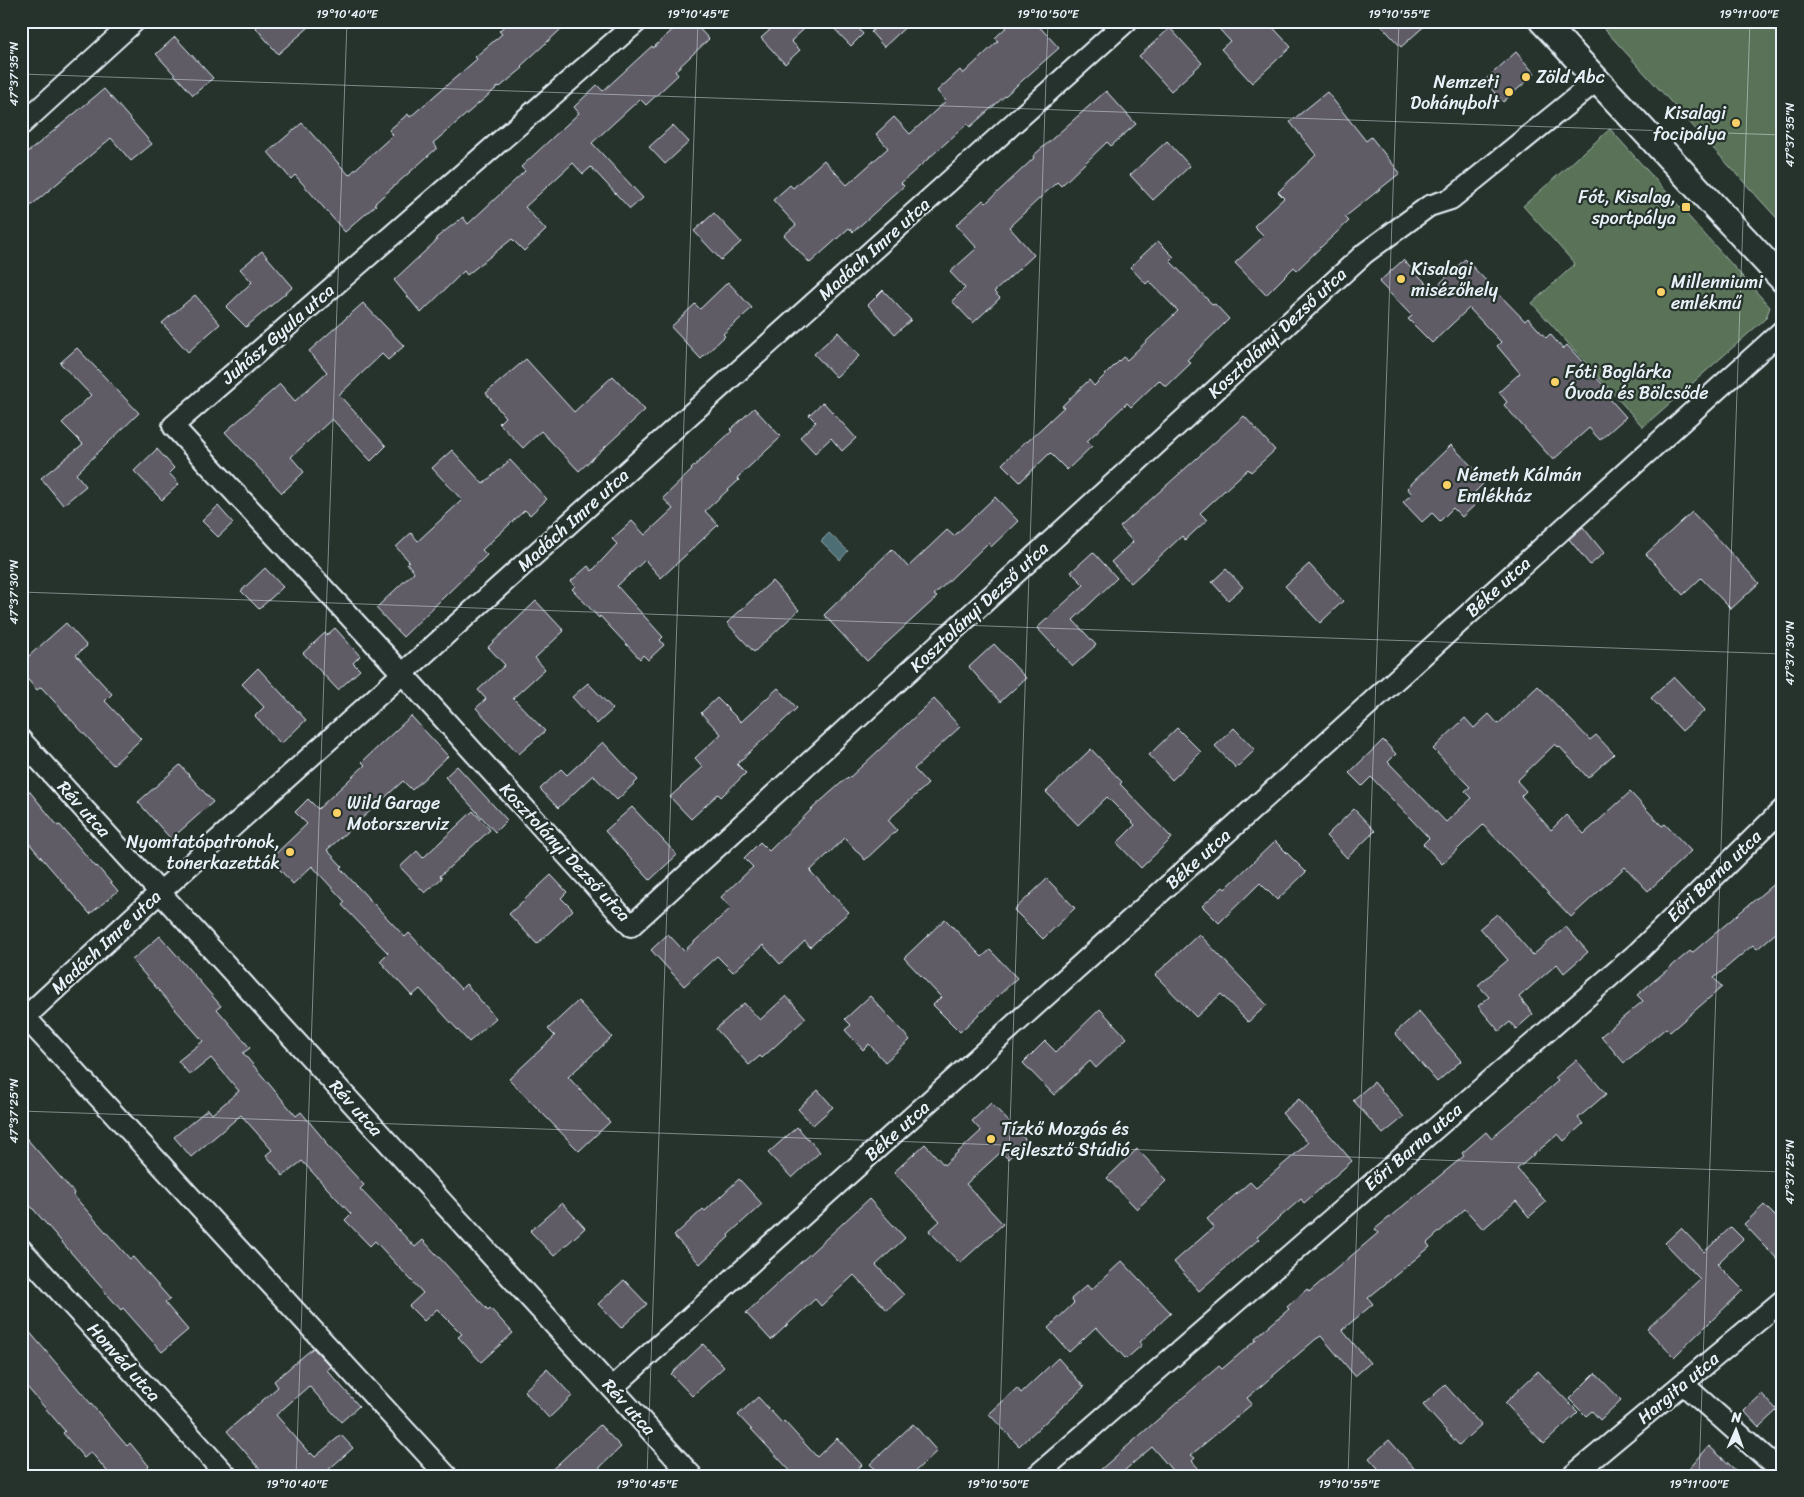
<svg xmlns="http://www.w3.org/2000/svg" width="1804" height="1497" viewBox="0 0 1804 1497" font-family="Sriracha,sans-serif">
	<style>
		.green { fill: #5a7358; stroke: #a1b2a8 }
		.water { fill: #4e6e75; stroke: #8ca2a9 }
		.building { fill: #5f5b66; stroke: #e8f1f8 }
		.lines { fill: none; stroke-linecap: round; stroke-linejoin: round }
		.minor-casing { stroke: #e8f1f8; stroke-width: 24 }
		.tertiary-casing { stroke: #e8f1f8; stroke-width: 29 }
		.minor { stroke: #26332d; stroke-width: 20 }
		.tertiary { stroke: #26332d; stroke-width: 25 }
		.ticks { fill: none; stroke: #e8f1f8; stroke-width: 1; stroke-opacity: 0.45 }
		.poi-dot { fill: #ffd166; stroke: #26332d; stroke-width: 2 }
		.labels { text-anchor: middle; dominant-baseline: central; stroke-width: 4.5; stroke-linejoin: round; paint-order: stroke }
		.poi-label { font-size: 18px; fill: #e8f1f8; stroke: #26332d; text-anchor: start }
		.street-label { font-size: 18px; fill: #e8f1f8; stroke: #26332d }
		.neatline { fill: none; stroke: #e8f1f8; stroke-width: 2 }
		.ticks-label { font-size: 12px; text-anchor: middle; fill: #e8f1f8 }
	</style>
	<rect width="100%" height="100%" fill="#26332d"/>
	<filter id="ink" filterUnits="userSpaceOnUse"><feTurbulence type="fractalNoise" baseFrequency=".02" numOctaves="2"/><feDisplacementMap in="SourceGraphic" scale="10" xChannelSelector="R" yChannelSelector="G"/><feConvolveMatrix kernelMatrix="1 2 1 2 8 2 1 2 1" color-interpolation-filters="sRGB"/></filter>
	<g filter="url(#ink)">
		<path class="green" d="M1597,21H1783V225Z
			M1610,129L1770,307L1766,318L1643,427L1532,303L1575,264L1523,206Z"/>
		<path class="water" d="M829,533L848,551L840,560L821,541Z"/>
		<path class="building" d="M250,21H316L278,54Z
			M510,21H570L521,66L523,68L500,87L499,86L433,143L437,148L374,204L376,205L345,232L295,175L291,179L268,152L302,123L349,175L393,135L389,130L408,114L410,117L477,59L475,57L502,34L499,31Z
			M682,21H692L709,39L675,71L678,75L646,105L640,99L592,143L643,198L630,209L591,167L583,174L573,163L525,207L546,230L524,251L512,239L467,275L464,271L421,313L394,280L437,240L436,238L463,217L468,224L525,171L521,167L579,113L574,107L597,85L603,91L652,46L653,48Z
			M762,21H813L791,41L800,50L785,64L761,38L770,30Z
			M827,21H852L863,34L851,46Z
			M883,21H912L884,47L871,32Z
			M1013,21H1034L1059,48L970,127L967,124L901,183L904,186L853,232L849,228L810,263L784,235L796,225L773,200L790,185L793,188L824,160L847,185L888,148L876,134L894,117L910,134L946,101L937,91L960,70L963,74L998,41L995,38Z
			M1212,21H1267L1291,47L1252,83L1221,49L1230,41Z
			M1377,21H1430L1401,47Z
			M1170,28L1202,63L1171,91L1139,56Z
			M175,37L213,78L193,95L156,54Z
			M1516,52L1535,74L1503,102L1484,81Z
			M104,89L152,144L131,161L111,138L21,214V158Z
			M1106,91L1136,124L1111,146L1107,142L1061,186L1057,182L1009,227L1034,255L994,292L1000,298L973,323L952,301L965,288L950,272L977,248L956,225L983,200L986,203L1034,158L1033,156Z
			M1327,92L1366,141L1371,137L1400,173L1345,217L1349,221L1320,248L1297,270L1294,267L1266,295L1235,263L1264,236L1254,226L1284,198L1278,192L1316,155L1290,122Z
			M673,125L689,142L665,164L649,147Z
			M1167,141L1190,166L1153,200L1130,175Z
			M714,213L741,242L721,260L694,231Z
			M1158,241L1174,257L1170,261L1213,305L1215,304L1229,319L1187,360L1191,363L1166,387L1159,380L1131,407L1127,403L1087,441L1092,446L1067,470L1050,453L1020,482L1002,464L1026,441L1027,442L1064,407L1062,406L1089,380L1094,386L1123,357L1127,360L1178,311L1149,281L1146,284L1130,267Z
			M262,251L293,287L246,327L226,307L252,282L240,269Z
			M1465,259L1525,321L1528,318L1546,338L1550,334L1563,349L1567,345L1612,395L1609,398L1626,417L1600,440L1589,428L1553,460L1504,405L1507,402L1499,392L1520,373L1497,346L1501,342L1469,308L1432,343L1408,319L1412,316L1379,282L1403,260L1433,290Z
			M728,282L752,308L723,334L725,336L701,359L671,327L695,304L700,309Z
			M883,290L911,320L895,334L868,305Z
			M195,295L220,324L188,352L162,323Z
			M363,303L404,346L388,360L382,354L339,395L386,446L371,461L332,419L291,457L304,472L282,493L225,432L280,384L295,401L327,372L309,351Z
			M838,332L859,356L836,377L814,354Z
			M77,348L139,413L76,474L86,486L63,505L41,478L83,444L62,423L91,395L60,363Z
			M526,359L574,412L613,376L645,410L579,471L541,431L523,448L499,423L505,417L486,393Z
			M823,402L856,438L842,451L831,438L815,453L800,437L816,422L809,415Z
			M754,408L781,437L737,478L739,480L705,511L718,525L661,578L645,560L617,586L663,637L660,640L664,645L648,660L643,655L640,659L600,616L599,618L572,589L575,586L571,581L588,566L592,571L617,544L612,539L632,521L645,535L673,509L663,498L692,470L691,469L732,431L730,430Z
			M1244,416L1275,450L1251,472L1248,469L1200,513L1207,520L1185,540L1182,536L1131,583L1111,562L1133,542L1120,527Z
			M1451,445L1486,481L1471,496L1477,503L1462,517L1453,508L1440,521L1432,513L1422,522L1403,502L1412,494L1407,488Z
			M157,449L174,468L169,473L179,484L162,500L134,471Z
			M452,450L483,484L510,460L547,499L530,515L525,510L482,550L487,555L403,637L376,608L414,572L407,563L409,561L396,547L411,533L418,541L462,500L432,468Z
			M995,497L1018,521L991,547L988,543L934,595L937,597L867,661L824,615L892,549L908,567L947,530L954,536Z
			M218,506L233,523L218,537L202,521Z
			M1692,512L1759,583L1731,609L1701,578L1683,595L1646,554Z
			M1583,527L1604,553L1590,565L1569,539Z
			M1093,552L1117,578L1073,620L1096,645L1073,666L1037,628L1084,585L1071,572Z
			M1309,564L1343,601L1320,623L1285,586Z
			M265,568L283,587L259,609L241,591Z
			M1226,569L1243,587L1228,600L1212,582Z
			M772,581L799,610L754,652L727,623Z
			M536,601L564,631L535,658L545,669L513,698L545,731L519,754L476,708L486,699L478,690L505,665L488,647Z
			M66,623L87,646L76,655L112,694L105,701L141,739L113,765L41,687L37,690L21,672V663Z
			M335,628L360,656L353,663L360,670L338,690L303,653L325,633L327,635Z
			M994,644L1026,678L1000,702L969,667Z
			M258,668L306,720L281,744L255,716L264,707L242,684Z
			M1674,677L1705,710L1682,731L1651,698Z
			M588,683L613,709L597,724L572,697Z
			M1538,686L1590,740L1596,735L1614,754L1588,778L1559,746L1558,747L1555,744L1517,781L1526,791L1521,796L1551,830L1566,815L1584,834L1630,792L1662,826L1665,824L1691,851L1648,891L1625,867L1571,917L1483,825L1442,864L1423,844L1429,838L1371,777L1362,786L1349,773L1383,740L1396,754L1388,762L1446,822L1472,798L1465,791L1470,787L1433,749L1465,718L1474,728L1489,714L1498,724Z
			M778,688L797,708L737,764L746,773L721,797L718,794L691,819L670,797L703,767L695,758L721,734L701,713L717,698L741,722Z
			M934,699L960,727L914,769L928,784L888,820L897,830L865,860L845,838L810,871L849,912L810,947L805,941L780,964L763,945L733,972L717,956L684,986L651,950L668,934L684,951L731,908L721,897L753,867L744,858L760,842L769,851L814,807L848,777L849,778Z
			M411,716L448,756L412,790L403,781L327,850L342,866L340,868L405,937L409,933L461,989L466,984L496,1018L469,1042L420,989L412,996L380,961L388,953L342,905L345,902L312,866L293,884L270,859L307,824L295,812L308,799L318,809L365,765L362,762Z
			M1177,728L1201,752L1172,780L1149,755Z
			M1234,728L1255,750L1236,768L1215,746Z
			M603,742L638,780L617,800L593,775L558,808L540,789L561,769L567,775Z
			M1091,749L1122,782L1120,784L1172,838L1141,868L1117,843L1135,825L1107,797L1078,825L1046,792Z
			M180,765L213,802L171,839L138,802Z
			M457,766L507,820L495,832L445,777Z
			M21,781L58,826L60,825L96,867L97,866L118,891L90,914L21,834Z
			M632,807L677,855L650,880L605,831Z
			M1354,809L1375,831L1347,858L1326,836Z
			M473,811L490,830L440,876L442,878L425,893L400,867L417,851L423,858Z
			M1275,841L1306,872L1277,900L1260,883L1219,923L1202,906L1223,887L1225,889Z
			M551,875L567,892L561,898L573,910L537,944L509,914Z
			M1783,876V927L1757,949L1753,945L1714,978L1722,987L1670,1032L1666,1028L1624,1063L1601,1036L1643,1001L1637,995L1690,951L1692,953Z
			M1047,879L1075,908L1043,939L1014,910Z
			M1497,914L1533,955L1566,927L1588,952L1564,973L1557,964L1519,997L1533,1014L1516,1029L1510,1022L1499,1031L1478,1006L1489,997L1478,985L1508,960L1480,928Z
			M945,919L982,957L990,950L1017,978L960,1032L933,1005L941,997L904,958Z
			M1199,934L1267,1005L1248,1022L1221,994L1196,1017L1155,975Z
			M160,936L221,1006L217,1009L250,1048L243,1053L296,1116L301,1112L326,1142L325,1143L364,1185L360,1189L415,1247L423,1240L488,1310L490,1308L513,1333L481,1362L458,1337L462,1334L437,1309L424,1321L409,1306L423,1293L375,1241L370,1246L345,1220L351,1214L302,1161L283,1176L266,1155L272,1150L241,1115L191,1157L174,1137L208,1109L212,1114L239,1091L211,1058L190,1075L178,1061L203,1041L132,960Z
			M786,996L806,1018L762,1058L760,1056L749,1065L716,1029L744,1003L760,1020Z
			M870,996L910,1040L885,1062L869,1044L863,1050L845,1030L851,1025L845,1019Z
			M578,1001L612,1037L568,1077L610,1122L579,1151L509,1079L555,1036L548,1029Z
			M1100,1009L1127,1038L1096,1068L1090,1061L1054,1095L1023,1063L1045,1041L1056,1052Z
			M1419,1011L1461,1061L1437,1082L1395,1033Z
			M1576,1060L1606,1094L1578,1118L1583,1124L1564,1141L1558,1134L1517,1169L1546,1202L1529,1217L1516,1201L1483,1229L1465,1209L1427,1243L1430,1247L1368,1298L1373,1304L1342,1330L1370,1363L1355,1376L1321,1336L1316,1339L1247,1398L1252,1404L1191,1455L1195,1458L1192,1461L1205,1476H1177L1152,1447L1118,1476H1103L1099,1471L1219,1366L1222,1369L1256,1340L1255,1338L1289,1309L1287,1307L1307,1289L1309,1292L1378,1233L1375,1229L1464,1156L1462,1153L1486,1132L1491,1138L1558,1081L1555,1078Z
			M1374,1082L1404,1117L1383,1134L1353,1100Z
			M818,1090L833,1107L813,1125L798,1109Z
			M1299,1099L1352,1161L1304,1203L1301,1199L1257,1237L1259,1239L1199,1291L1174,1262L1214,1227L1207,1219L1250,1182L1256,1188L1308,1143L1282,1113Z
			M991,1103L1027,1141L1008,1159L1001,1152L966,1184L1003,1224L960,1263L929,1231L940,1221L894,1172L925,1144L944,1165L981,1131L972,1121Z
			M797,1127L820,1152L792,1178L768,1153Z
			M21,1132L74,1193L73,1195L130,1259L133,1257L170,1299L165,1303L188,1330L162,1352L123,1308L121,1310L21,1195Z
			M1137,1149L1167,1180L1137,1209L1107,1178Z
			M739,1179L762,1204L728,1235L729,1237L700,1264L674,1236L703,1209L705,1211Z
			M869,1199L905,1238L876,1265L904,1295L887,1310L854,1275L821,1306L815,1299L771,1340L746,1313Z
			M562,1203L585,1228L554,1256L530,1231Z
			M1764,1205L1783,1224V1265L1744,1224Z
			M1731,1227L1743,1239L1717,1264L1743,1290L1674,1357L1647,1329L1700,1279L1665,1243L1681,1228L1704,1252Z
			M1122,1261L1171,1313L1140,1342L1142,1345L1126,1359L1096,1327L1069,1352L1048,1328L1074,1303L1071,1299L1087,1285L1091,1290Z
			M624,1280L647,1304L621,1328L598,1304Z
			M21,1322L127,1446L130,1443L149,1466L139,1476H111L91,1452L84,1458L63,1433L65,1431L21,1380Z
			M703,1344L724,1367L692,1396L671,1374Z
			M313,1348L331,1367L327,1370L359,1406L341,1422L309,1386L276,1415L310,1454L311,1453L315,1457L341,1435L353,1448L327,1471L331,1476H266L227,1431L278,1387L274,1381Z
			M1058,1358L1084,1387L1019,1446L989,1414L1017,1388L1021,1393Z
			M547,1369L572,1396L549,1418L524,1391Z
			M1538,1371L1578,1412L1544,1444L1505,1403Z
			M1595,1373L1621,1400L1600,1420L1592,1411L1586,1416L1569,1399Z
			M1445,1385L1481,1425L1459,1445L1423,1405Z
			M1762,1394L1777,1410L1759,1427L1744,1411Z
			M758,1397L782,1423L784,1421L817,1457L837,1438L862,1465L850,1476H795L738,1415Z
			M913,1424L937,1451L910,1476H881L870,1464Z
			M600,1425L621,1447L591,1476H545Z
			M1389,1440L1421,1476H1385L1369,1458Z
			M1709,1446L1742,1476H1683Z"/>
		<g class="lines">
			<defs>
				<path id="minor" d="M638,21L173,426L402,673L631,926L1365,253L1429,206L1451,199L1596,81
					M21,125L135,21
					M21,740L692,1476
					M25,1017L447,1476
					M21,1021L159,893L1127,21
					M21,1249L227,1476
					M1683,1384L1783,1473
					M612,1388L1783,330
					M1036,1476L1637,953L1783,809
					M1572,1476L1783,1300"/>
				<path id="tertiary" d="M1542,21L1783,280"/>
			</defs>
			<use href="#minor" class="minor-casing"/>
			<use href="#tertiary" class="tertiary-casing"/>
			<use href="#minor" class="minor"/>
			<use href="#tertiary" class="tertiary"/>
		</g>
	</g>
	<path class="ticks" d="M21,74L1783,135M21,592L1783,654M21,1111L1783,1172M296,1476L347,21M647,1476L698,21M998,1476L1048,21M1348,1476L1399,21M1699,1476L1750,21"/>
	<g class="poi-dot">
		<circle cx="1526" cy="77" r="5"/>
		<circle cx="1509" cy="92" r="5"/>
		<circle cx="1736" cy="123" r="5"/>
		<rect x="1681" y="202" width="10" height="10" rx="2.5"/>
		<circle cx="1401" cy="279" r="5"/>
		<circle cx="1661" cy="292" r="5"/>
		<circle cx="1555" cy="382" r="5"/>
		<circle cx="1447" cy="485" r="5"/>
		<circle cx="337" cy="813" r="5"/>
		<circle cx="290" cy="852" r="5"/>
		<circle cx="991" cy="1139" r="5"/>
	</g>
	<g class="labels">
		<g class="poi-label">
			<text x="1536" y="77">Zöld Abc</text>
			<text x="1499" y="82" text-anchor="end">Nemzeti<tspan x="1499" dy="21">Dohánybolt</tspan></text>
			<text x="1726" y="113" text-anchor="end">Kisalagi<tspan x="1726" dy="21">focipálya</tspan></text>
			<text x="1676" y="197" text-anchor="end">Fót, Kisalag,<tspan x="1676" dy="21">sportpálya</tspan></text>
			<text x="1411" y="269">Kisalagi<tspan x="1411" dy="21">misézőhely</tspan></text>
			<text x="1671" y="282">Millenniumi<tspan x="1671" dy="21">emlékmű</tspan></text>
			<text x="1565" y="372">Fóti Boglárka<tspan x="1565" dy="21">Óvoda és Bölcsőde</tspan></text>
			<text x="1457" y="475">Németh Kálmán<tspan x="1457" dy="21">Emlékház</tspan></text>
			<text x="347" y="803">Wild Garage<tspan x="347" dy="21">Motorszerviz</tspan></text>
			<text x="280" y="842" text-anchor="end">Nyomtatópatronok,<tspan x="280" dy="21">tonerkazetták</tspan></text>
			<text x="1001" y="1129">Tízkő Mozgás és<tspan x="1001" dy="21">Fejlesztő Stúdió</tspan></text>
		</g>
		<g class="street-label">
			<text transform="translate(874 249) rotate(-42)">Madách Imre utca</text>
			<text transform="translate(1277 333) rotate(-43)">Kosztolányi Dezső utca</text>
			<text transform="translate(278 334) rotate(-41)">Juhász Gyula utca</text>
			<text transform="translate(573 520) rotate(-42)">Madách Imre utca</text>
			<text transform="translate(1498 587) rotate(-42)">Béke utca</text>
			<text transform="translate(979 607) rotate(-43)">Kosztolányi Dezső utca</text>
			<text transform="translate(84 809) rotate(48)">Rév utca</text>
			<text transform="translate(565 852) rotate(47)">Kosztolányi Dezső utca</text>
			<text transform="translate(1198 859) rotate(-42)">Béke utca</text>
			<text transform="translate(1714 876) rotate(-44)">Eőri Barna utca</text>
			<text transform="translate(106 942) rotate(-43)">Madách Imre utca</text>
			<text transform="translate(356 1108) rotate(48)">Rév utca</text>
			<text transform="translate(897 1131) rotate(-42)">Béke utca</text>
			<text transform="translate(1413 1147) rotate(-41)">Eőri Barna utca</text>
			<text transform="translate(124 1362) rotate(48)">Honvéd utca</text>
			<text transform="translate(1678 1388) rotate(-40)">Hargita utca</text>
			<text transform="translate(629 1407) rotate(48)">Rév utca</text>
		</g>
	</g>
	<rect width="1804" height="1497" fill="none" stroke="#26332d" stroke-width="55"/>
	<g transform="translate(1736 1430) rotate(2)" stroke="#26332d" stroke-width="4" paint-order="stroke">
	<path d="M0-4L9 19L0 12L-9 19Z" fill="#e8f1f8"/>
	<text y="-8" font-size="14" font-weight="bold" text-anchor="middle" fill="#e8f1f8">N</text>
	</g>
	<rect x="28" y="28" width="1748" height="1442" class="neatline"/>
	<g class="ticks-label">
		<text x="347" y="18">19°10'40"E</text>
		<text x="698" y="18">19°10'45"E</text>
		<text x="1048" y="18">19°10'50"E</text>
		<text x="1399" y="18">19°10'55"E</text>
		<text x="1749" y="18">19°11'00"E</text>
		<text transform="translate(14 74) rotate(-90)" y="4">47°37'35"N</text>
		<text transform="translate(1790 135) rotate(-90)" y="4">47°37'35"N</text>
		<text transform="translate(14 592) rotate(-90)" y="4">47°37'30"N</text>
		<text transform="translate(1790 653) rotate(-90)" y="4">47°37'30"N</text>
		<text transform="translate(14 1111) rotate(-90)" y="4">47°37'25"N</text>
		<text transform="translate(1790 1172) rotate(-90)" y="4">47°37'25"N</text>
		<text x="297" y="1488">19°10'40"E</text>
		<text x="647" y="1488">19°10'45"E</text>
		<text x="998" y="1488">19°10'50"E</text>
		<text x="1349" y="1488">19°10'55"E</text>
		<text x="1699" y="1488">19°11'00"E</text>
	</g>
</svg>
